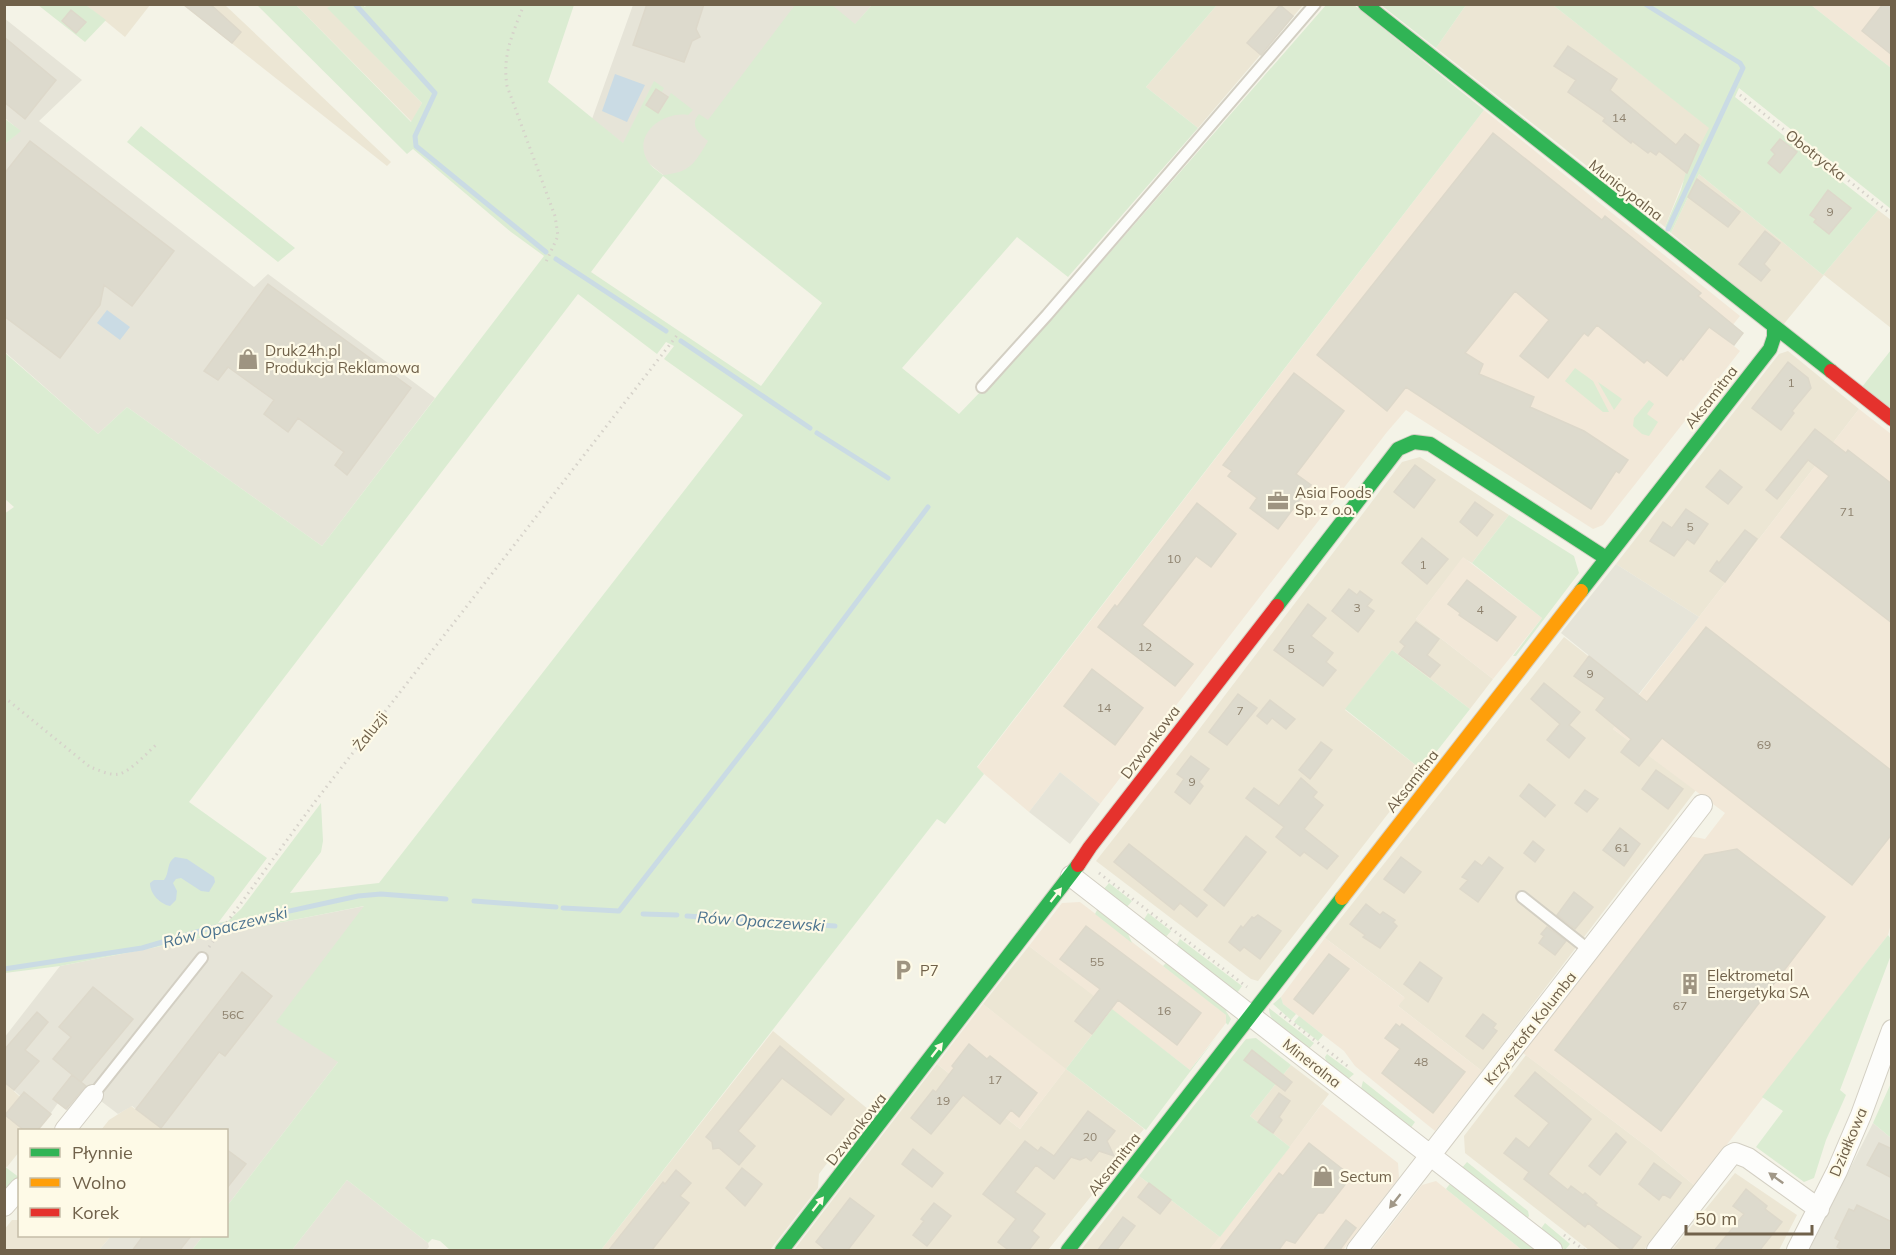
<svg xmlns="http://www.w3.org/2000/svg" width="1896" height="1255" viewBox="0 0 1896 1255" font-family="Mulish,sans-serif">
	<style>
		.residential { fill: #ece6d4 }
		.commercial { fill: #f2e8d8 }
		.industrial { fill: #e6e4d8 }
		.green { fill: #dbecd2; fill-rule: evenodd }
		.water { fill: #cadbe4 }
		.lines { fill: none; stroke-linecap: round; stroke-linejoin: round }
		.stream { stroke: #cadbe4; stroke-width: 5 }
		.building { fill: #dddacd; stroke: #ddd8ca; stroke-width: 1.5 }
		.lane-casing { stroke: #d3cfc3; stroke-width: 14 }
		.street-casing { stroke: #d3cfc3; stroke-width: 22 }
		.fast-casing { stroke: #d5d0c4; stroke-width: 16 }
		.slow-casing { stroke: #d5d0c4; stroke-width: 16 }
		.jam-casing { stroke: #d5d0c4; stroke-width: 16 }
		.path { stroke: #d6d2ca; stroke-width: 3; stroke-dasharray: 1.5 4.5; stroke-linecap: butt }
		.lane { stroke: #fdfdfb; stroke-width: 10 }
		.street { stroke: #fdfdfb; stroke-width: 20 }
		.fast { stroke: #30b455; stroke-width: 14 }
		.slow { stroke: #ff9f0a; stroke-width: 14 }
		.jam { stroke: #e5322d; stroke-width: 14 }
		.oneway { fill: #fefae7 }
		.oneway2 { fill: #a19888 }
		.labels { text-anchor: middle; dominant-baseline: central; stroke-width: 4.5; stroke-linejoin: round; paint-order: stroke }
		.number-label { font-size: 12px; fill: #8e826e }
		.street-label { font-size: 15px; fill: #70614a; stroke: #fefae7 }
		.poi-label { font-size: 15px; fill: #70614a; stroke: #fefae7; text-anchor: start }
		.water-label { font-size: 16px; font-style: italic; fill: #4c738f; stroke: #fefae7 }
	</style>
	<rect width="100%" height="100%" fill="#f4f3e7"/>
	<path class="residential" d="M86,5H150L125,37Z
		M183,5H225L391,162L387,166Z
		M296,5H332L328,8L422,103L412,122Z
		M1217,5H1303L1198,128L1146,87Z
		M1466,5H1553L1710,128L1682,184L1665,227L1436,48Z
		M1699,174L1823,275L1878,210L1891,220V328L1824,275L1783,325L1671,233Z
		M1788,351L1859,409L1699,617L1616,564L1779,354Z
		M1420,457L1509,515L1472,563L1463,558L1416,619L1493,679L1470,709L1392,650L1345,710L1422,770L1258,981L1251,979L1096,861L1191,740L1402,462Z
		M1564,637L1638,695L1613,729L1696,790L1482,1071L1398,1006L1404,997L1325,938Z
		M1029,946L1112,1009L1066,1069L1144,1129L1107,1171L1108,1175L1048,1250H794L937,1064L1020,1129L1065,1070L983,1004Z
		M773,1031L874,1114L844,1156L831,1158L819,1174L818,1188L770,1250H601Z
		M1526,1055L1654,1152L1695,1186L1644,1250H1589L1465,1153L1464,1136Z
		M1291,1065L1329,1094L1290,1147L1250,1116Z
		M4,1082L31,1107L37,1130H20L19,1152L7,1167L4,1166Z
		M131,1106L161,1128L163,1130H101L109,1120Z
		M1735,1173L1797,1215L1779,1250H1672Z
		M1139,1176L1220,1237L1209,1250H1081Z
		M12,1220H19L20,1236H111L99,1250H5L4,1230Z"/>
	<path class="commercial" d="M1811,5H1891V68Z
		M1484,110L1740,316L1723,337L1740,351L1603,525L1593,529L1406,410L1387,432L1100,804L1060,772L1029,812L977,768Z
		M1859,409L1891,434L1892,920L1888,935L1695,1186L1654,1152L1523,1053L1689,836L1705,839L1725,813L1613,729L1615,726Z
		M1463,557L1542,618L1493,679L1416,619Z
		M1080,902L1227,1015L1226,1023L1190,1070L1029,946L1062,903Z
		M1325,938L1405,998L1398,1006L1482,1071L1435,1131L1355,1066L1344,1051L1283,1004L1281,997Z
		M983,1004L1066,1069L1020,1129L937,1064Z
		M1322,1104L1398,1163L1399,1178L1343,1250H1209L1237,1214L1244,1207Z
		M1436,1181L1522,1250H1372L1422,1185Z"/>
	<path class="industrial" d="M633,5H872L699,203L592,119Z
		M4,18L82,80L39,121L254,287L268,274L435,398L322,546L127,407L98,434L5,352V144L20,131L5,118Z
		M1616,564L1699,617L1638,695L1561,633Z
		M1060,772L1100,804L1070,844L1029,812Z
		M365,906L338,1062L227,1206L226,1130H163L132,1106L118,1114L85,1089L68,1111L58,1103L46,1120L5,1082L4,1038L60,966Z
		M1873,1123L1891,1138V1250H1809Z
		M347,1180L428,1243L429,1247L426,1250H292Z
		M111,1236H203L192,1250H99Z"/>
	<path class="green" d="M367,4L574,5L548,82L623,143L654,81L664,88L662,92L657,90L647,105L659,113L671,93L693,110L688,115C665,111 634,132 646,158C649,166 657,170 663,175C691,172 694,164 708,141C699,134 689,125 699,114L708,120L795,5H832L855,24L872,5H1217L1146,87L1198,128L1068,277L1017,237L902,368L959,414L1072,296L1326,5H1354L1484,110L977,767L984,774L945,824L937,819L601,1250H450L440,1241L432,1239L428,1243L347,1180L292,1250H192L203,1236H226L227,1206L338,1062L276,1022L364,906L60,966L5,973L4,514L14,507L5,499L4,352L98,434L127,407L322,546L544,256L511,232L413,149L407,154L257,5H296L411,122L422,103L327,8L332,5H363L365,7ZM663,176L822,303L761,386L591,272ZM578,294L657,354L666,342L674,346L664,359L743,415L379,883L290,893L321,852L323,841L321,803L241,909L228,921L218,923L267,858L189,802Z
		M38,5H86L106,20L85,42Z
		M1381,5H1466L1436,48Z
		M1553,5H1811L1891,68V209L1739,88L1735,97L1878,210L1823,275L1699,174L1671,233L1665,227L1681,190L1686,172L1709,128Z
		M4,118L21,131L5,144H4Z
		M141,126L295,248L278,262L127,142Z
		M1891,350V410L1862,387Z
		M1575,368L1593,381L1609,412H1603L1565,381Z
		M1598,382L1622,399L1614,410Z
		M1649,400L1654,404L1647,414L1658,422L1649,436L1642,434L1633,426L1634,418Z
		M1509,515L1574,556L1579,573L1516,656H1513L1542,618L1472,563Z
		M1392,650L1470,709L1422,770L1345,709Z
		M1109,883L1132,901L1127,907L1103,890Z
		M1098,908L1126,929L1132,943L1095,914Z
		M1148,913L1171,931L1165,938L1143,921Z
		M1888,935L1891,939V955L1840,1090L1846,1095L1826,1140L1814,1178L1804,1182L1756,1147L1783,1111L1762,1097Z
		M1180,939L1242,986L1237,993L1176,946Z
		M1167,962L1226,1007V1011L1231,1019L1228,1025L1226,1023V1015L1163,966Z
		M1281,997L1283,1004L1296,1014L1291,1020L1273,1004Z
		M1269,1008L1314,1043L1308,1050C1295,1039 1269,1027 1269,1008Z
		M1112,1009L1190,1070L1217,1036L1146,1130L1066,1069Z
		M1299,1016L1323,1035L1318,1041L1294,1022Z
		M1256,1038L1291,1065L1250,1116L1290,1147L1220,1237L1139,1176L1246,1039Z
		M1327,1054L1354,1074L1347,1080L1327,1064L1325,1057Z
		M1363,1081L1415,1122L1410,1129L1361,1089Z
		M1891,1083L1892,1138H1891L1873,1123Z
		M1467,1162L1528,1211L1529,1216L1526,1220L1461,1169Z
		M4,1166L20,1178L4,1198Z
		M1452,1181L1538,1250H1522L1446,1189Z
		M1545,1223L1570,1244L1565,1250L1540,1230Z"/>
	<path class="water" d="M615,74L645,85L627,122L602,111Z
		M107,310L130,327L120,340L97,323Z
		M175,857L187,859L214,877L215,882L209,892L201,891L181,878L176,879L173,883L177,891L176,900L170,906C160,904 150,894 150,883L154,880H164C170,872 166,863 175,857Z"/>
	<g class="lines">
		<path class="stream" d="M355,4L435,93L415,136L416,146L546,252
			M1645,4L1740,63L1743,68L1668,229
			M556,259L666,331
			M681,341L810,428
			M817,433L888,478
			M474,901L556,907
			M563,908L619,911L773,713L928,507
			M643,914L677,915
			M687,916L835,926
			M4,969L142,948L207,929L358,896L381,894L446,899"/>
	</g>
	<path class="building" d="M183,4H210L241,32L232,43Z
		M647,4H704L696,29L700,37L692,41L684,62L633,45Z
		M1883,4H1892V55L1862,31Z
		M1280,5L1293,16L1261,55L1247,43Z
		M71,10L86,22L76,33L62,21Z
		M4,37L56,80L25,119L4,102Z
		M1568,46L1617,79L1610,90L1676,145L1685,134L1699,145L1687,173L1659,151L1656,155L1650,151L1648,153L1632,141L1631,143L1603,121L1605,118L1568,92L1576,80L1554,66Z
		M656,89L668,97L658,113L646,105Z
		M1493,133L1602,220L1605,216L1701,293L1698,296L1743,333L1734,345L1709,327L1683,360L1681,358L1667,376L1647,360L1644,363L1597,325L1588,336L1584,333L1548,378L1520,356L1549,320L1515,291L1465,353L1483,364L1479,374L1534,397L1530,407L1584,431L1628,460L1619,473L1616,471L1591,509L1406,387L1387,411L1317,355Z
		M1780,139L1797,152L1780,173L1768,163L1775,154L1771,150Z
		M30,141L174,251L132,306L104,285L100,305L60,358L4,316V174Z
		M1697,179L1740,212L1728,227L1688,197Z
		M1828,190L1851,208L1829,234L1814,222L1816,219L1810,215Z
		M1765,231L1780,243L1764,264L1770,270L1761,281L1739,264Z
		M268,284L411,388L347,475L335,465L344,452L298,418L288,432L264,414L274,400L228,367L218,380L204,371Z
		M1788,362L1808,378L1811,388L1792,411L1794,413L1781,430L1752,408Z
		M1294,373L1344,411L1296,474L1311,485L1278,529L1250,508L1257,498L1228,476L1232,471L1223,465Z
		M1815,429L1846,453L1848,450L1892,484V623L1781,537L1829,476L1808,460L1777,499L1766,490Z
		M1415,465L1435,480L1414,508L1394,492Z
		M1720,470L1742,487L1728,504L1706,487Z
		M1475,502L1493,515L1477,536L1460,522Z
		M1197,503L1236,534L1211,567L1196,556L1142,625L1193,664L1175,686L1098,627L1115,605L1117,607Z
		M1686,509L1708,524L1694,544L1687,539L1674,556L1650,541L1663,522L1672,528Z
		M1745,530L1757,539L1725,582L1710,571L1717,561L1719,563Z
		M1422,538L1448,559L1427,584L1402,563Z
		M1467,580L1516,617L1497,641L1459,615L1460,613L1448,604Z
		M1349,589L1357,595L1360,591L1372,600L1367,606L1374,611L1358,632L1332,611Z
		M1308,604L1326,618L1311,636L1333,653L1326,662L1336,670L1323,686L1274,650Z
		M1416,622L1439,639L1427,655L1440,665L1430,677L1399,654L1405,646L1400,642Z
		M1706,627L1892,771V834L1852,885L1662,738L1639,766L1621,752L1631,739L1596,710L1605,698L1574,676L1589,656L1647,702Z
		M1092,669L1143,708L1115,745L1064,706Z
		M1544,683L1580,712L1569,725L1585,738L1569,758L1547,740L1560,724L1531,699Z
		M1238,694L1257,708L1227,745L1209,732Z
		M1270,700L1295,719L1286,729L1272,718L1267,724L1257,716Z
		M1321,742L1332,750L1310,779L1299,770Z
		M1191,756L1209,769L1199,782L1203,786L1190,804L1175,792L1184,779L1177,774Z
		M1656,770L1683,789L1668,809L1642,789Z
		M1301,778L1317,792L1313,797L1323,805L1304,829L1338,856L1327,869L1304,852L1300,856L1276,837L1284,827L1246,798L1254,788L1279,806Z
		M1529,784L1555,805L1545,817L1520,796Z
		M1585,790L1598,799L1587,812L1575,803Z
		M1620,828L1640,844L1624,866L1603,850Z
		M1246,836L1266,852L1224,906L1204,890Z
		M1533,841L1544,850L1535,862L1524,853Z
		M1129,844L1207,905L1197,917L1180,903L1174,910L1114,862Z
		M1737,849L1825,917L1661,1131L1555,1050L1705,855Z
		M1401,857L1421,872L1404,893L1384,879Z
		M1489,857L1503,868L1478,902L1460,889L1468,880L1462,877L1475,861L1482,866Z
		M1574,892L1593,907L1575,929L1557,915Z
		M1366,904L1380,915L1383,912L1395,920L1393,922L1397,926L1380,948L1363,937L1365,935L1350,924Z
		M1258,915L1281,931L1260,959L1244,947L1240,951L1229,942L1241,926L1243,928L1252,917L1254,918Z
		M1086,926L1201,1013L1177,1045L1118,1000L1092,1034L1075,1021L1100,989L1060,959Z
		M1547,927L1566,941L1555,955L1539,943L1544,936L1541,934Z
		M1329,954L1349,969L1313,1014L1294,999Z
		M1420,962L1442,978L1428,1002L1404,984Z
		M242,972L272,996L225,1056L219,1052L161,1128L136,1109Z
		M93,987L133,1019L81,1082L53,1059L71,1037L59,1027Z
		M37,1012L48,1022L25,1050L39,1061L14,1090L4,1082V1050Z
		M1483,1014L1496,1024L1493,1028L1497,1031L1483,1049L1466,1036Z
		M1396,1024L1400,1027L1402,1024L1465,1072L1433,1113L1382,1073L1400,1049L1385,1038Z
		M969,1044L987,1059L990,1056L1037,1093L1019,1117L1011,1110L1000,1124L963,1095L931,1134L911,1118L933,1090L936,1092L954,1068L952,1066Z
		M780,1046L844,1099L831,1115L782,1078L738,1131L755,1146L739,1165L719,1148L713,1149L712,1142L706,1137Z
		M1252,1050L1292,1082L1285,1091L1244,1060Z
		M1535,1072L1591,1119L1548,1174L1568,1190L1571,1186L1583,1195L1585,1193L1597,1203L1595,1205L1641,1237L1630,1251H1623L1588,1223L1585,1227L1524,1179L1529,1172L1504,1153L1516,1138L1529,1148L1549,1123L1515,1096Z
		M72,1075L86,1086L66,1109L53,1099Z
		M24,1092L51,1114L37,1131H25L5,1115Z
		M1279,1093L1290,1101L1279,1117L1282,1120L1273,1133L1258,1122Z
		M1088,1111L1115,1131L1107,1141L1114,1156L1099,1151L1091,1161L1086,1157L1080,1160L1071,1157L1054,1179L1036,1165L1015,1192L1045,1214L1032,1231L1039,1237L1028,1251H1010L998,1242L1016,1219L983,1194L1025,1141L1038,1151L1041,1147L1054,1156Z
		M1616,1133L1626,1142L1600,1175L1589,1166Z
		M1309,1143L1346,1172L1347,1182L1323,1213H1318L1295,1243L1286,1240L1278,1251H1219L1279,1173L1283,1176Z
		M1879,1143L1892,1149V1178L1867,1165Z
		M226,1149L246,1164L226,1189Z
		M913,1149L943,1173L932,1187L902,1164Z
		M1654,1163L1681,1183L1670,1198L1663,1194L1659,1200L1639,1184Z
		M742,1168L762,1184L745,1206L726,1188Z
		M676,1170L691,1183L680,1196L689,1203L651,1251H608L663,1182L665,1184Z
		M1149,1183L1171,1200L1160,1214L1138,1197Z
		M1746,1189L1767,1206L1765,1209L1782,1222L1759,1251H1714L1744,1214L1733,1206Z
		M850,1198L874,1216L847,1251H827L816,1242Z
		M934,1203L951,1216L927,1246L913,1235L924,1221L921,1219Z
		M1857,1205L1892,1222V1251H1845L1837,1247L1840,1241L1835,1238L1849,1209L1854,1211Z
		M1123,1217L1135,1226L1116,1251H1097Z
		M1346,1220L1356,1228L1339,1251H1323Z
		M143,1236H191L179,1251H132Z"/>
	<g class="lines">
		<defs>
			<path id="lane" d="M982,387L1047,315L1315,4
				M1522,897L1589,950
				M93,1095L202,958"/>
			<path id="street" d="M1071,876L1552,1250
				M65,1130L93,1095
				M4,1206L20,1188
				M1357,1250L1702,805
				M1657,1250L1731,1155L1735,1153L1748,1158L1819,1209
				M1797,1250L1837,1171L1861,1115L1892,1030"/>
			<path id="fast" d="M1365,4L1831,371
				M1581,591L1770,349L1774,337V328
				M1277,606L1398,449L1414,442L1430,444L1606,558
				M782,1250L1078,865
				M1068,1250L1342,898"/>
			<path id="slow" d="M1342,898L1581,591"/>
			<path id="jam" d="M1831,371L1892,419
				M1078,865L1090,847L1277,606"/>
		</defs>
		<use href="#lane" class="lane-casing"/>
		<use href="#street" class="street-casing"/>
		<use href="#fast" class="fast-casing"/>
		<use href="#slow" class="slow-casing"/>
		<use href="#jam" class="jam-casing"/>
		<path class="path" d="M524,4C513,34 502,54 507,86L555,216L558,236L545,264
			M1740,95L1892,215
			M4,697L90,767C99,770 110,776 119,774C130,772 150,750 158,743
			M1099,873L1247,987
			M209,947L314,803L678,334
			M1280,1013L1350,1068
			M1564,1235L1584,1250"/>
		<use href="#lane" class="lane"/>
		<use href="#street" class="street"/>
		<use href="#fast" class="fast"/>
		<use href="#slow" class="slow"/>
		<use href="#jam" class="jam"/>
	</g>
	<defs><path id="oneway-solid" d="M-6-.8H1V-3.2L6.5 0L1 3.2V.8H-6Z" transform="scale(1.5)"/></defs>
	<g class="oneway">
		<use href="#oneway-solid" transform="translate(1056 895) rotate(-52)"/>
		<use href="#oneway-solid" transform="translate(937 1050) rotate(-52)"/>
		<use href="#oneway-solid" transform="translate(818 1204) rotate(-52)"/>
	</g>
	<g class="oneway2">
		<use href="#oneway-solid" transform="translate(1776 1178) rotate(-144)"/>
		<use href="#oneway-solid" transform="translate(1395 1201) rotate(128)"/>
	</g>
	<defs>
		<symbol id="shop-bare" viewBox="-9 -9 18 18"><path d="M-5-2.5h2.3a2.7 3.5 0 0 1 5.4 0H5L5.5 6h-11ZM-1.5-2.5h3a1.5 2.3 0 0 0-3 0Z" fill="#9e9481" stroke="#fefae7" stroke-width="2.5" paint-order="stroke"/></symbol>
		<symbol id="office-bare" viewBox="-9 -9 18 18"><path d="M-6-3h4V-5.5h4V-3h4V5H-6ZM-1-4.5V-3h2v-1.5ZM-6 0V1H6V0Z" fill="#9e9481" stroke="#fefae7" stroke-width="2.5" paint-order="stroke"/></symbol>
		<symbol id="parking-bare" viewBox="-9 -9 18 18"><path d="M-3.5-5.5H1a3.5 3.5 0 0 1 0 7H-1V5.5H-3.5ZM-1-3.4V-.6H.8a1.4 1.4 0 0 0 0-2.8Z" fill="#9e9481" stroke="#fefae7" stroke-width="2.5" paint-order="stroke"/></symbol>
		<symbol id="building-bare" viewBox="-9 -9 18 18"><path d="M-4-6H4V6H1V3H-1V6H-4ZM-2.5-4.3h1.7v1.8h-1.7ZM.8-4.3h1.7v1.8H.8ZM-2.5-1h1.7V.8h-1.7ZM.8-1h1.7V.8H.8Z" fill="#9e9481" stroke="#fefae7" stroke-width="2.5" paint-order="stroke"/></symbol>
	</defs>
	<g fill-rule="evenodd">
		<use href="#shop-bare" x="233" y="344" width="30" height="30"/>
		<use href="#office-bare" x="1263" y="486" width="30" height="30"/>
		<use href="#parking-bare" x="888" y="955" width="30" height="30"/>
		<use href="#building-bare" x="1675" y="969" width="30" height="30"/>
		<use href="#shop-bare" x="1308" y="1161" width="30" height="30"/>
	</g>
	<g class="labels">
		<g class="number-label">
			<text x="1619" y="117">14</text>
			<text x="1830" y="211">9</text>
			<text x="1791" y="382">1</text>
			<text x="1847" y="511">71</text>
			<text x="1690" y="526">5</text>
			<text x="1174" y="558">10</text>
			<text x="1423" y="564">1</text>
			<text x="1357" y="607">3</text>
			<text x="1480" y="609">4</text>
			<text x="1145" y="646">12</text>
			<text x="1291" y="648">5</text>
			<text x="1590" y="673">9</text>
			<text x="1104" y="707">14</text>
			<text x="1240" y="710">7</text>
			<text x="1764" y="744">69</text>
			<text x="1192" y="781">9</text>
			<text x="1622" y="847">61</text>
			<text x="1097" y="961">55</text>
			<text x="1680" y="1005">67</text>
			<text x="1164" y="1010">16</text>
			<text x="233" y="1014">56C</text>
			<text x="1421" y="1061">48</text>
			<text x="995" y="1079">17</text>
			<text x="943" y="1100">19</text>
			<text x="1090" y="1136">20</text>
		</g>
		<g class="street-label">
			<text transform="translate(1816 155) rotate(38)">Obotrycka</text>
			<text transform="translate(1626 190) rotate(38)">Municypalna</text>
			<text transform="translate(1711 397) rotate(-52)">Aksamitna</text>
			<text transform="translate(370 731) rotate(-52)">Żaluzji</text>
			<text transform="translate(1150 742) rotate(-53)">Dzwonkowa</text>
			<text transform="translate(1412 781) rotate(-52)">Aksamitna</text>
			<text transform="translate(1530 1028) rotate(-52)">Krzysztofa Kolumba</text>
			<text transform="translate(1312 1063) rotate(38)">Mineralna</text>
			<text transform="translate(856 1129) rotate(-52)">Dzwonkowa</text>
			<text transform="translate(1848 1142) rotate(-67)">Działkowa</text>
			<text transform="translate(1114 1164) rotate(-52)">Aksamitna</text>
		</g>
		<g class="poi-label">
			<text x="265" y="350">Druk24h.pl<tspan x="265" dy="17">Produkcja Reklamowa</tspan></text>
			<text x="1295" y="492">Asia Foods<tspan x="1295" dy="17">Sp. z o.o.</tspan></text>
			<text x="920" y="970">P7</text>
			<text x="1707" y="975">Elektrometal<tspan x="1707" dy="17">Energetyka SA</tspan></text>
			<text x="1340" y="1176">Sectum</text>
		</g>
		<g class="water-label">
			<text transform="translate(761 921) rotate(4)">Rów Opaczewski</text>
			<text transform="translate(225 927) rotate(-14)">Rów Opaczewski</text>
		</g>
	</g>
	<rect width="1896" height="1255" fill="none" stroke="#70614a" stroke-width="12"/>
	<rect x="18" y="1129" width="210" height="108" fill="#fefae7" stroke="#c5bda8" stroke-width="1.5"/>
	<rect x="30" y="1148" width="30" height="9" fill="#30b455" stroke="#c5bda8" stroke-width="1.5"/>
	<text x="72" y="1159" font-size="18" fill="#70614a">Płynnie</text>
	<rect x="30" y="1178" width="30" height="9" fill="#ff9f0a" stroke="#c5bda8" stroke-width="1.5"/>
	<text x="72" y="1189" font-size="18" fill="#70614a">Wolno</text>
	<rect x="30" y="1208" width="30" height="9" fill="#e5322d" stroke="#c5bda8" stroke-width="1.5"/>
	<text x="72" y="1219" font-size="18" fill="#70614a">Korek</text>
	<path d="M1686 1225v9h126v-9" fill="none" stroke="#70614a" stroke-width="3"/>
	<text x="1695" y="1225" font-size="18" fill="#70614a" stroke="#fefae7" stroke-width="4.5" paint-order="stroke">50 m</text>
</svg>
